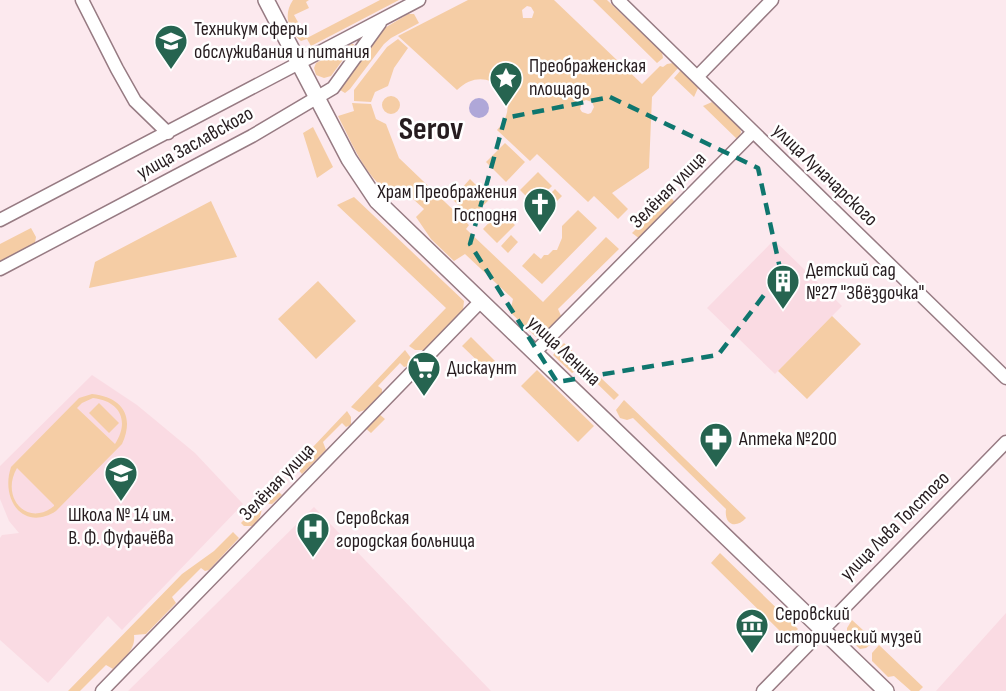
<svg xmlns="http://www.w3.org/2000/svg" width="1006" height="691" viewBox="0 0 1006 691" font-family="'Sofia Sans Condensed',sans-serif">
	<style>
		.built { fill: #fadbe3 }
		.green { fill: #f5cda5; fill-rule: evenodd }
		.water { fill: #afa7d8 }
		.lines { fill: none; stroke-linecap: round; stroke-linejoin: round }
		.minor-casing { stroke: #977b83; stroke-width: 15 }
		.major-casing { stroke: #977b83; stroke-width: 18 }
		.minor { stroke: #fff; stroke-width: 12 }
		.major { stroke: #fff; stroke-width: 15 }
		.marked { fill: none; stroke: #0f766e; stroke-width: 4.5; stroke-dasharray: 12 8; stroke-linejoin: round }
		.labels { text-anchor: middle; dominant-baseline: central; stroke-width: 5; stroke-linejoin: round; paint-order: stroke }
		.poi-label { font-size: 20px; fill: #261c1f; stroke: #fff; text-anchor: start }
		.street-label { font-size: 20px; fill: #261c1f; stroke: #fff }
		.town-label { font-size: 32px; font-weight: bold; fill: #261c1f; stroke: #fff }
	</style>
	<rect width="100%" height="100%" fill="#fce9ee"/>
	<path class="built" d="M774,240L842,306L775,374L707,308Z
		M92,375L137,405L195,453L243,504L122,630L108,616L48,683L0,640V538L2,535L19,533L9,521L0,499V466Z
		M314,507L491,691H128Z
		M1006,613V691H936Z"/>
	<path class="green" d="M293,0H309L306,2L309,8L294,15L307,38L380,0H399L311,46L307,39L301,41C288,31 283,14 293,0Z
		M468,0H554L642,84L660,66L663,67L667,64L673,63L679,67L652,97L649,168L612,193L628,209L618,219L594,196L588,202L537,154L530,161L497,130C527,99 487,60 457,90L398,36ZM527,6L531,7L534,12L532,18H523L522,10ZM586,100L592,102L594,107L591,113L588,114L582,112L580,109L582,102Z
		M593,0H607L662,52L663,58L657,63Z
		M408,14H414L419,23L391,38L384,44L350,89L345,93L340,90L342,84L383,29Z
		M398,39L408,48L394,68L388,86L375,92L371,102L354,101V90L387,47Z
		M352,44H354L353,46L331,76L324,78L316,75L314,68L316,63Z
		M681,70L698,88L694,97L674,78Z
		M382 105a9 9 0 1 1 18 0a9 9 0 1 1-18 0Z
		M712,102L739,126L741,132L738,140L703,106Z
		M352,103L371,104L376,119L386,124L399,158L469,225L466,229L543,302L606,237L619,249L558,309L562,318L544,335L536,337L510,312L513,299L465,254L454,261L431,239L416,217L424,209L400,187L391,194C365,177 352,143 338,116L354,111Z
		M313,127L333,167L317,178L303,133Z
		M505,143L525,162L506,182L486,162Z
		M538,172L552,186L534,204L520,190Z
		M470,179L490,199L471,217L452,199Z
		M555,189L562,196L549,209L542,202Z
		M670,196L676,204L640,239L632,233Z
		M354,197L464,301L463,310L424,350H415L409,346L446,308L337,205Z
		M211,201L237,257L89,288L95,262Z
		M578,210L597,228L542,284L522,266L534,253L541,259L544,255H548L553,250H557L562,238V226Z
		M500,211L515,225L497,243L483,229Z
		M31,228L36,237L35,243L0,262V244Z
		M511,235L518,242L508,253L501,246Z
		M318,281L356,321L316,359L278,319Z
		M832,316L861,344L807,399L778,371Z
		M471,337L495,361L487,370L462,346Z
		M564,343L619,395L614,400L581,368L572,373L553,355Z
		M405,350L411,358L409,366L404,367L400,363L378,386L382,389V393L365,410L359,412L351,407Z
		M537,370L594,426L578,442L521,386Z
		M92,394C122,397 135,416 122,444L56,511C24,532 0,500 11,467L79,398ZM93,398C120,401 130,421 115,444L77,408L82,403ZM17,468L54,505V506C27,528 0,497 17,468Z
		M624,400L746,518C736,529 724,525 726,509L633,418L627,420L620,418L616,410Z
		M99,403L119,423L109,433L89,413Z
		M347,411L351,417V425L346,427L342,423L323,442L326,450L302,474L295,466Z
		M379,414L385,419L371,433L364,427Z
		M275,488L282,495L272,504L261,503C263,512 260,520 252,526H244L241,523Z
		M233,532L239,538L209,570L205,571L201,568L172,597L176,603L146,634L134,635C136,650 123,659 113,669L106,665L80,691H68L182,574L214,551Z
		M720,553L798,629L792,635H784L711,563Z
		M852,620L875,641L866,648L860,649L847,637V628Z
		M879,645L923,687L919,691H911L894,676L888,677L872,661V653Z"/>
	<path class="water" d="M469 108a10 10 0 1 1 20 0a10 10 0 1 1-20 0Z"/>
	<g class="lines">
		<defs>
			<path id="minor" d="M82,0L117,69L135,101L168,133
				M618,0L1006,378
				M697,77L772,0
				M0,220L419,0
				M0,269L252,136L333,88L380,23
				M535,352L753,132
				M102,691L481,301
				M763,691L1006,442"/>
			<path id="major" d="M266,0L349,159L377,201L886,691"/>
		</defs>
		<use href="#minor" class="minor-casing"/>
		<use href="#major" class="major-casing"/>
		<use href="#minor" class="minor"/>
		<use href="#major" class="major"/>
	</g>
	<path class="marked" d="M610,97L758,168L781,273L718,355L557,382L470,244L505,118Z"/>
	<defs>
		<symbol id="university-pin" viewBox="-11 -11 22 30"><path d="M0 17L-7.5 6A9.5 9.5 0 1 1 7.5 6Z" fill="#266450" stroke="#fff"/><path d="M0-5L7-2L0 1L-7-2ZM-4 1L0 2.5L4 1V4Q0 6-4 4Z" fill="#fff"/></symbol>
		<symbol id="sight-pin" viewBox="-11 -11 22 30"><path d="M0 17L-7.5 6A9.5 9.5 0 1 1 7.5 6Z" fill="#266450" stroke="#fff"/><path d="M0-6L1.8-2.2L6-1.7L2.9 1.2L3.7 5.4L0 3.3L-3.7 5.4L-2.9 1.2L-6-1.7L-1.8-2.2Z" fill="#fff"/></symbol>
		<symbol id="church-pin" viewBox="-11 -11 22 30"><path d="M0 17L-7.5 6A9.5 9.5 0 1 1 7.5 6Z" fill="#266450" stroke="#fff"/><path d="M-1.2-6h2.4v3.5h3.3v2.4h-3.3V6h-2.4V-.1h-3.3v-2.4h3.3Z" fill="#fff"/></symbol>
		<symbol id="building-pin" viewBox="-11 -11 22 30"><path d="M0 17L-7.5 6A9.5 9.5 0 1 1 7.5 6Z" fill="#266450" stroke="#fff"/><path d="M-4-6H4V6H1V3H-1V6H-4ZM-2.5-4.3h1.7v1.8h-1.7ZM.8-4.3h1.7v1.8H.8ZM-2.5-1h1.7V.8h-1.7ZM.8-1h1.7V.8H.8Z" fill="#fff"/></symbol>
		<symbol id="supermarket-pin" viewBox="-11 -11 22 30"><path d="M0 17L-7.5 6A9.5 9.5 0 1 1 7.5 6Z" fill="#266450" stroke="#fff"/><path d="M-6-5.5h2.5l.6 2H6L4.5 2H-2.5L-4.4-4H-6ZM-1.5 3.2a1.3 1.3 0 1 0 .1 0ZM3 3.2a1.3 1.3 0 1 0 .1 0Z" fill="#fff"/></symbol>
		<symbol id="pharmacy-pin" viewBox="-11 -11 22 30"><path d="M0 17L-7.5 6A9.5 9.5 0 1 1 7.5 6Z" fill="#266450" stroke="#fff"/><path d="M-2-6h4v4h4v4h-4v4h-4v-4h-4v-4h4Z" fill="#fff"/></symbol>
		<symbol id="school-pin" viewBox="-11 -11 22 30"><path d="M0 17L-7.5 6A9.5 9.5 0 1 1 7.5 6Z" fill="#266450" stroke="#fff"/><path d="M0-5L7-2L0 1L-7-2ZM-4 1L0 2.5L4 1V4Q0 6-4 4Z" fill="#fff"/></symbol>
		<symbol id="hospital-pin" viewBox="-11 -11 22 30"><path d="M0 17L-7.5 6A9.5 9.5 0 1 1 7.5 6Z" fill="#266450" stroke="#fff"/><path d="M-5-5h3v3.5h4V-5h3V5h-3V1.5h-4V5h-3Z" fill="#fff"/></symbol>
		<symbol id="museum-pin" viewBox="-11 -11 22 30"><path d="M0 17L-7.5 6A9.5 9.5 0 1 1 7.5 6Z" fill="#266450" stroke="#fff"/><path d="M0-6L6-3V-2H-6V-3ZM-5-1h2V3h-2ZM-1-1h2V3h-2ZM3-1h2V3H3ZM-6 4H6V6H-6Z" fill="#fff"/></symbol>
	</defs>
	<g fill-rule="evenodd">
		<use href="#university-pin" x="152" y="22" width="38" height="52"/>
		<use href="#sight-pin" x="487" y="59" width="38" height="52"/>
		<use href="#church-pin" x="521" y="185" width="38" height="52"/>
		<use href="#building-pin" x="764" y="262" width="38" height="52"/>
		<use href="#supermarket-pin" x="405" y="349" width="38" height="52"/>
		<use href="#pharmacy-pin" x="697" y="420" width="38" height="52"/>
		<use href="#school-pin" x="102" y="454" width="38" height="52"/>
		<use href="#hospital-pin" x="294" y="510" width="38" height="52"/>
		<use href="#museum-pin" x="733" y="606" width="38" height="52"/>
	</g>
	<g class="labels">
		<g class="poi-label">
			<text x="194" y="29">Техникум сферы<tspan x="194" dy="23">обслуживания и питания</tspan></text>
			<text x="529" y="66">Преображенская<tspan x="529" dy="23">площадь</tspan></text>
			<text x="517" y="192" text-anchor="end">Храм Преображения<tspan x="517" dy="23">Господня</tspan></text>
			<text x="806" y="270">Детский сад<tspan x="806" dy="23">№27 "Звёздочка"</tspan></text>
			<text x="447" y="368">Дискаунт</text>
			<text x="739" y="439">Аптека №200</text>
			<text x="121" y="515" text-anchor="middle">Школа № 14 им.<tspan x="121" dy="23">В. Ф. Фуфачёва</tspan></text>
			<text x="336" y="518">Серовская<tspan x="336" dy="23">городская больница</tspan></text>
			<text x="775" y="614">Серовский<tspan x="775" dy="23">исторический музей</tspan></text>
		</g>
		<g class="street-label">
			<text transform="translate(195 143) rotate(-29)">улица Заславского</text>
			<text transform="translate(825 175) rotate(44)">улица Луначарского</text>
			<text transform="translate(668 190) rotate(-45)">Зелёная улица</text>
			<text transform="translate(564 351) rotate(43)">улица Ленина</text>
			<text transform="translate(277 482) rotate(-46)">Зелёная улица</text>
			<text transform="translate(895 526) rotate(-45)">улица Льва Толстого</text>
		</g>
		<g class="town-label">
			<text x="431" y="129">Serov</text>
		</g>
	</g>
</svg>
